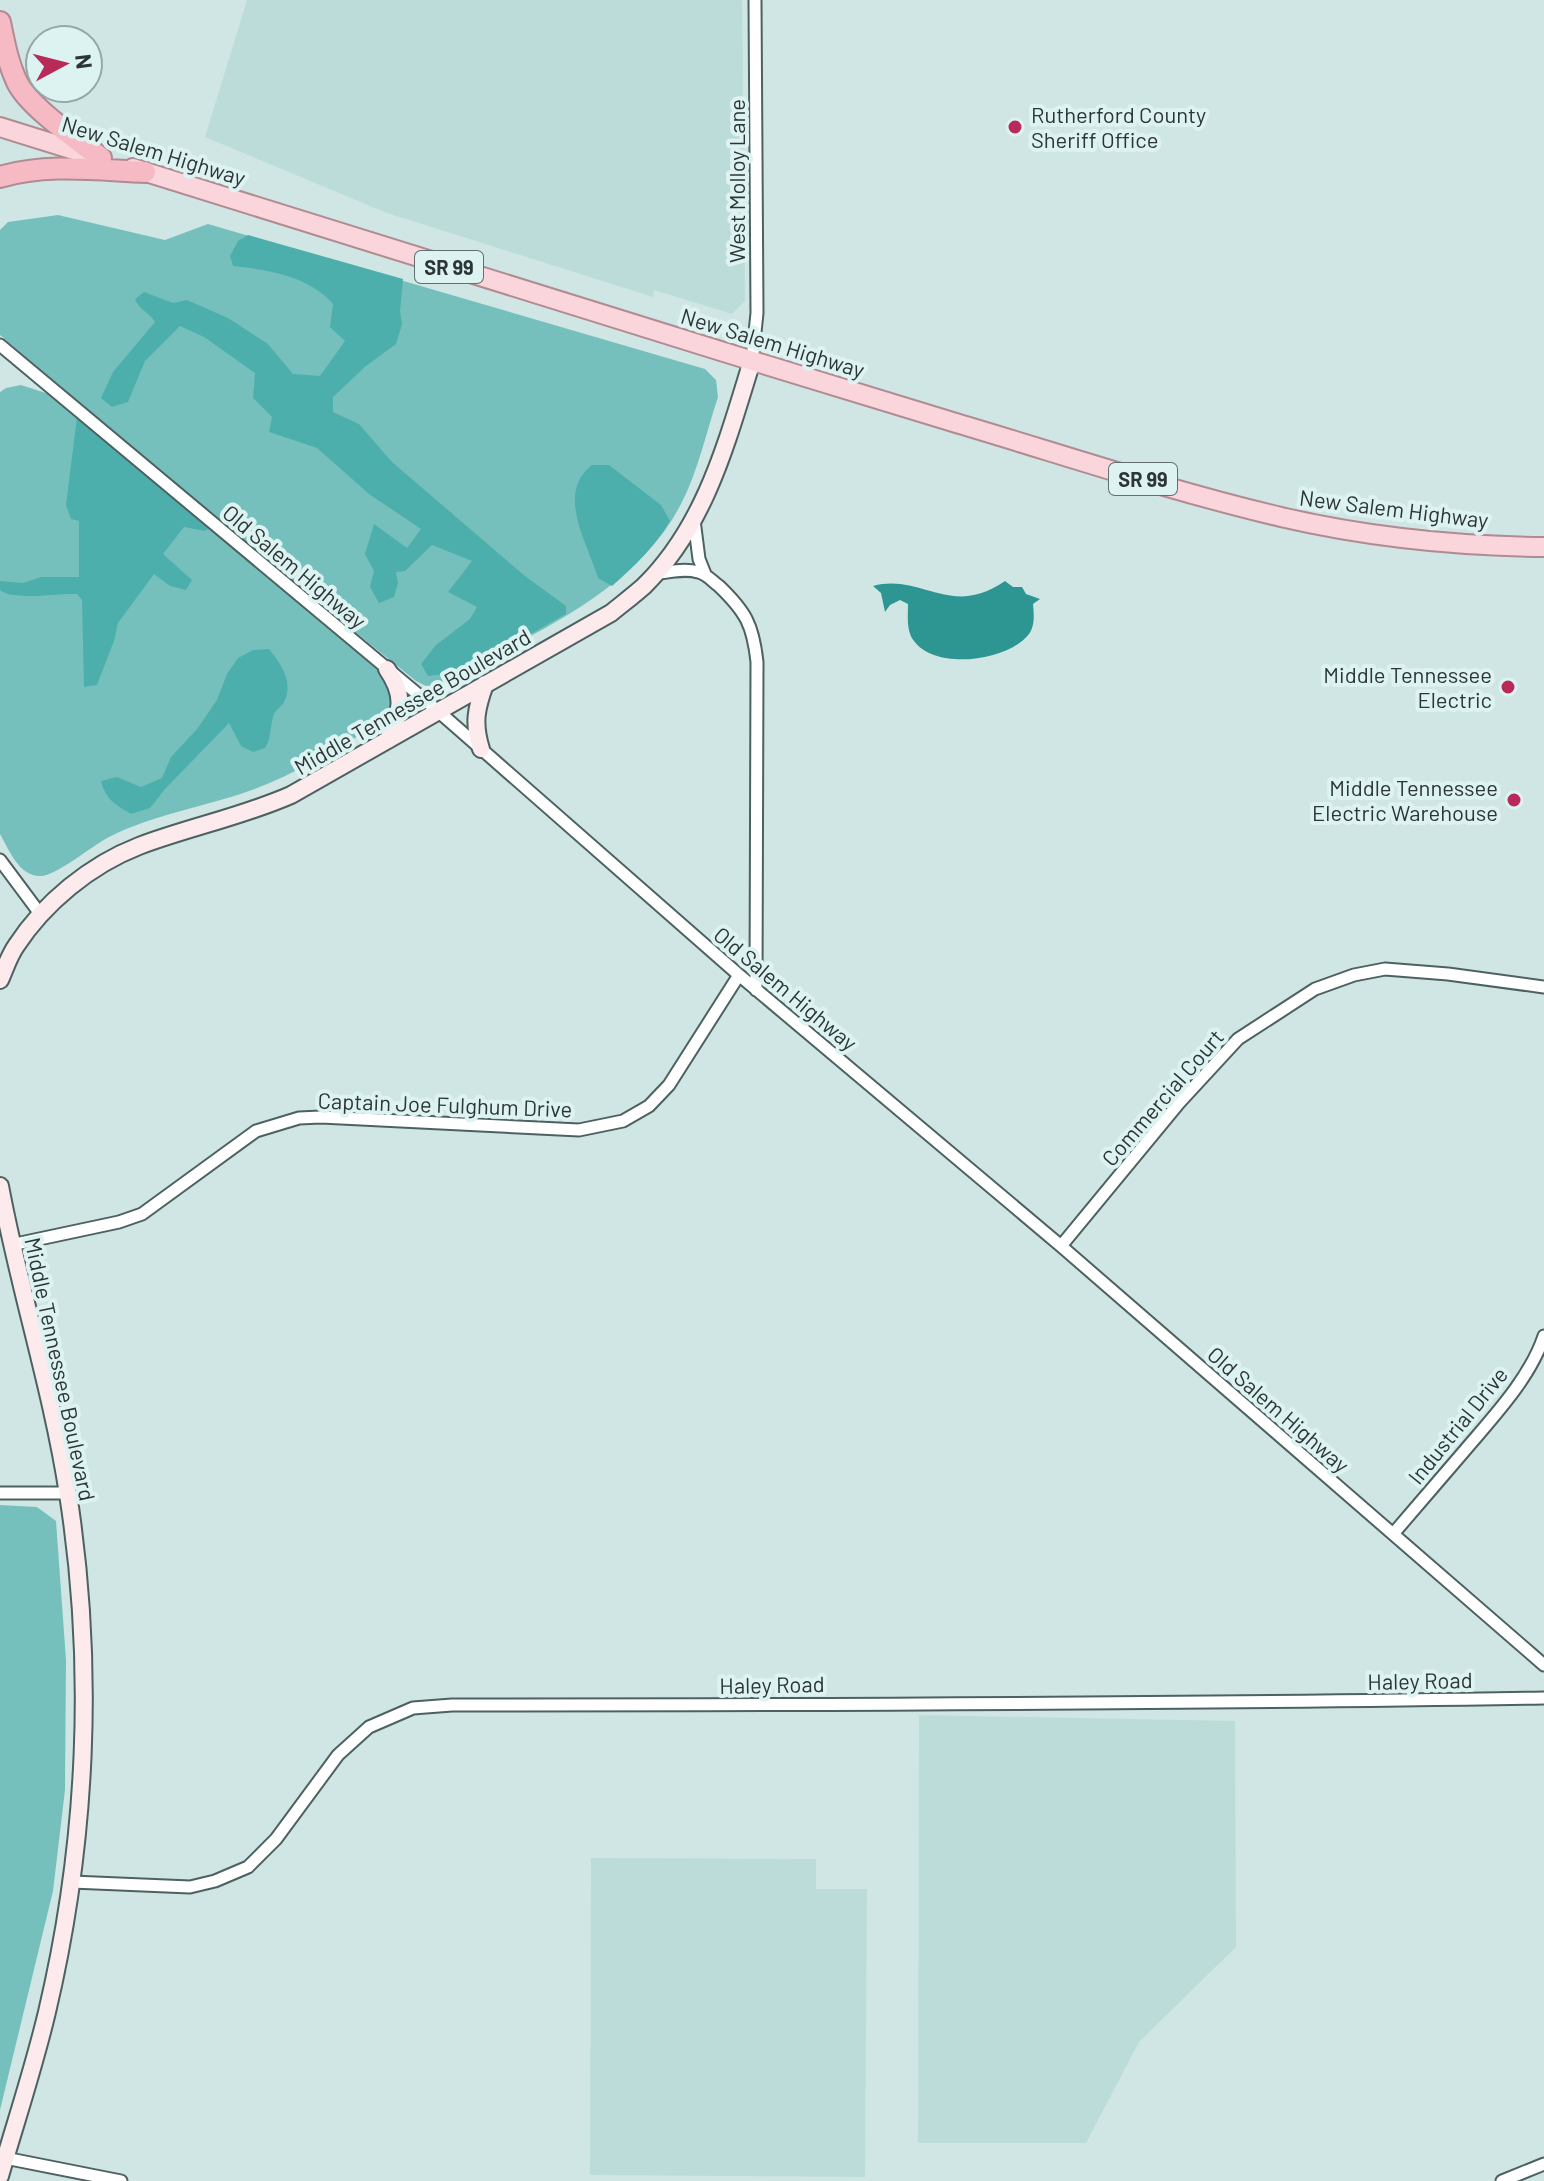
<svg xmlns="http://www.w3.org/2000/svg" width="1544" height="2181" viewBox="0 0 1544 2181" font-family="Barlow,sans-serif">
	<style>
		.built { fill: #bcdcda }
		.green { fill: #75c0bd }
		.forest { fill: #4cafab }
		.water { fill: #2d9592 }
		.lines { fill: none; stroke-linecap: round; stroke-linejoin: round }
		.minor-casing { stroke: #4d6160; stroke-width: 15 }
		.secondary-casing { stroke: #4d6160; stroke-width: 20 }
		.primary-casing { stroke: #b08c92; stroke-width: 22 }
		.motorway-casing { stroke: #b08c92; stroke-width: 24 }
		.minor { stroke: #fff; stroke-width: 11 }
		.secondary { stroke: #fceaed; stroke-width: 16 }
		.primary { stroke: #fad6dc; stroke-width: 18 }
		.motorway { stroke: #f6bac4; stroke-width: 20 }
		.poi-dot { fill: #b92a59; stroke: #ddf3f2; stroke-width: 3 }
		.labels { text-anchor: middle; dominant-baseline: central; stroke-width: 8; stroke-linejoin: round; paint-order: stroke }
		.shield { fill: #ddf3f2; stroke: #626f6e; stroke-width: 2 }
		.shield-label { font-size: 20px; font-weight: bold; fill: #2d3636 }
		.poi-label { font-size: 22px; fill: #2d3636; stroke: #ddf3f2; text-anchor: end }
		.street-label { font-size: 22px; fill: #2d3636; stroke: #ddf3f2 }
	</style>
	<rect width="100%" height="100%" fill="#d0e6e5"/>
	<path class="built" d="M247,0H742L745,301L732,314L654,290L653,297L387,213L205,137Z
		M919,1715L1235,1721L1236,1947L1139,2042L1086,2143H918Z
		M591,1858L816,1859V1889H867L865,2177L590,2175Z"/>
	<path class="green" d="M58,215L165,240L208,224L705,369L716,380L718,397C707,430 698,471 682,502C637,592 534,632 451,679L430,688L416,681L273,566L0,335V230L8,222Z
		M21,385L49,394L376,668C394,685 397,698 386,720C342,745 297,774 249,791C204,807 152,815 109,837C93,845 55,877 40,876C19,876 9,850 0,834V392L6,388Z
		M0,1505L37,1507L56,1521L66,1660L65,1790L53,1891L0,2110Z"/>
	<path class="forest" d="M248,235L403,279L400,311L402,324L396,344L366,366L333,397V412L359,424L392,462L525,576L566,606V614L463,672L428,676L421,664L436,645L470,619L477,607L448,592L472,561L432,545L405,571L396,572L398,583L394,597L379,603L370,587L374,571L365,554L374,524L407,548L421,529L369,494L317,448L269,432L272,417L253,398L255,373L204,337L180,326L145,361L128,402L112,407L101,398L113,372L155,322C149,312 139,310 135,299L144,292L173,303L187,300L228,318L268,344L293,374L320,376L345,341L330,327L333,304C309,276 268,270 233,266L230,256L238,241Z
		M77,417L209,528L205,531L184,527L163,554L192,580L186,590L170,586L154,574L118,623L114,641L97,685L84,687L82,600L77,594C60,593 12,601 0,590V581L23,583L41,577H79V521L71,519L66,505Z
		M592,465H609L661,505L670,521C655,546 634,567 612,586L598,578C588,544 555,493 592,465Z
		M269,649C281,664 294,682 284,702C280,709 275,709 273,717C270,728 271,739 265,748L253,752L241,746L229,723L165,789L150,808L131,814C116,805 105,799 101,781L117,777L141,787L162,778L171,757L197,729L217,700L227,674L238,658L253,650Z"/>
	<path class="water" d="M1005,581L1013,587H1022L1026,594L1040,599L1033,604C1034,614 1035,626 1029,634C1008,661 936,671 914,641C906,631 908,616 908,604L900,600L890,605L885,612L881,593L873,586C922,573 950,619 1005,581Z"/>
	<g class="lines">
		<defs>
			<path id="minor" d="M0,345L438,711L739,975L1061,1246L1544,1665
				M752,361L757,313L755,0
				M694,520L699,559L705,574
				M654,574C668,572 685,568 698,572C707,574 712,581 719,586C746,612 753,625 757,662L756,990
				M0,860L41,915
				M11,1245L119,1222L142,1214L256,1131L299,1118L321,1117L579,1130L623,1121L649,1106L669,1085L739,975
				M1061,1246L1179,1103L1238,1039L1315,989L1354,975L1385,969L1448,974L1544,987
				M0,1493H68
				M1393,1534C1417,1506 1442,1477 1466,1449C1494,1416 1530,1378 1544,1336
				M72,1882L190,1887L215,1881L248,1867L276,1839L338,1755L369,1727L413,1708L452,1705C816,1705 1180,1704 1544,1698
				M5,2158L121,2181
				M1502,2181L1544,2164"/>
			<path id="secondary" d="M387,669C406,697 401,710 388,740
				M481,749C473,723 476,709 485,684
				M0,980C5,969 9,956 16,946C44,903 90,865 139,846C189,827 241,817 291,795L611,613C622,604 634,595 644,586C706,525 727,441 752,361
				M0,1186C19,1289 52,1390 68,1494C95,1666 87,1843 47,2012C34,2067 16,2121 0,2176"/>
			<path id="primary" d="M0,127L93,156
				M133,168C407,253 681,340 956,423C1064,455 1171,491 1281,517C1367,537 1456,546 1544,547"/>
			<path id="motorway" d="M0,22C4,42 8,63 17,82C29,107 78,140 101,158
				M0,177C47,163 97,170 145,172"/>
		</defs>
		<use href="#minor" class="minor-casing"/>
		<use href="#secondary" class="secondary-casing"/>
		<use href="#primary" class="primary-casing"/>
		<use href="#motorway" class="motorway-casing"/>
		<use href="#minor" class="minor"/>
		<use href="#secondary" class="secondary"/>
		<use href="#primary" class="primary"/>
		<use href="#motorway" class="motorway"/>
	</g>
	<g class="poi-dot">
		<circle cx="1015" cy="127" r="8"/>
		<circle cx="1508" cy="687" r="8"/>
		<circle cx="1514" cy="800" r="8"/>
	</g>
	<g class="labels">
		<g class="shield">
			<rect x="415" y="251" width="68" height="32" rx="6"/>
			<rect x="1109" y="463" width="68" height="32" rx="6"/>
		</g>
		<g class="shield-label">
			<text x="449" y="267">SR 99</text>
			<text x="1143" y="479">SR 99</text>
		</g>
		<g class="poi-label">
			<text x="1031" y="114" text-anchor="start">Rutherford County<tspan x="1031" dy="25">Sheriff Office</tspan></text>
			<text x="1492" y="674">Middle Tennessee<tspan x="1492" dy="25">Electric</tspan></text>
			<text x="1498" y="787">Middle Tennessee<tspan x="1498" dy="25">Electric Warehouse</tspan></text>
		</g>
		<g class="street-label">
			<text transform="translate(154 150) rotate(17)">New Salem Highway</text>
			<text transform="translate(736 181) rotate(-90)">West Molloy Lane</text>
			<text transform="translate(773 342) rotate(17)">New Salem Highway</text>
			<text transform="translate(1394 508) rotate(7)">New Salem Highway</text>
			<text transform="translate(295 566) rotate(40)">Old Salem Highway</text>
			<text transform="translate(412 701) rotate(-30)">Middle Tennessee Boulevard</text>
			<text transform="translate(786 988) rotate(40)">Old Salem Highway</text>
			<text transform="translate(1162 1097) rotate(-49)">Commercial Court</text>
			<text transform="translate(445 1104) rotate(2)">Captain Joe Fulghum Drive</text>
			<text transform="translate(61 1369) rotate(78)">Middle Tennessee Boulevard</text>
			<text transform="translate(1279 1409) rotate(41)">Old Salem Highway</text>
			<text transform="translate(1457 1425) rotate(-51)">Industrial Drive</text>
			<text transform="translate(1420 1680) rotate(-1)">Haley Road</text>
			<text transform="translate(772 1684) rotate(-1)">Haley Road</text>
		</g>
	</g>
	<g transform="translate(64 64) rotate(83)"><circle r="38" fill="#ddf3f2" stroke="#97a7a7" stroke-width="2"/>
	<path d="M0-6L14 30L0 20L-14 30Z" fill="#b92a59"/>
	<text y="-12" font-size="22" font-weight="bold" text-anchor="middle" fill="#2d3636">N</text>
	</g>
</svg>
